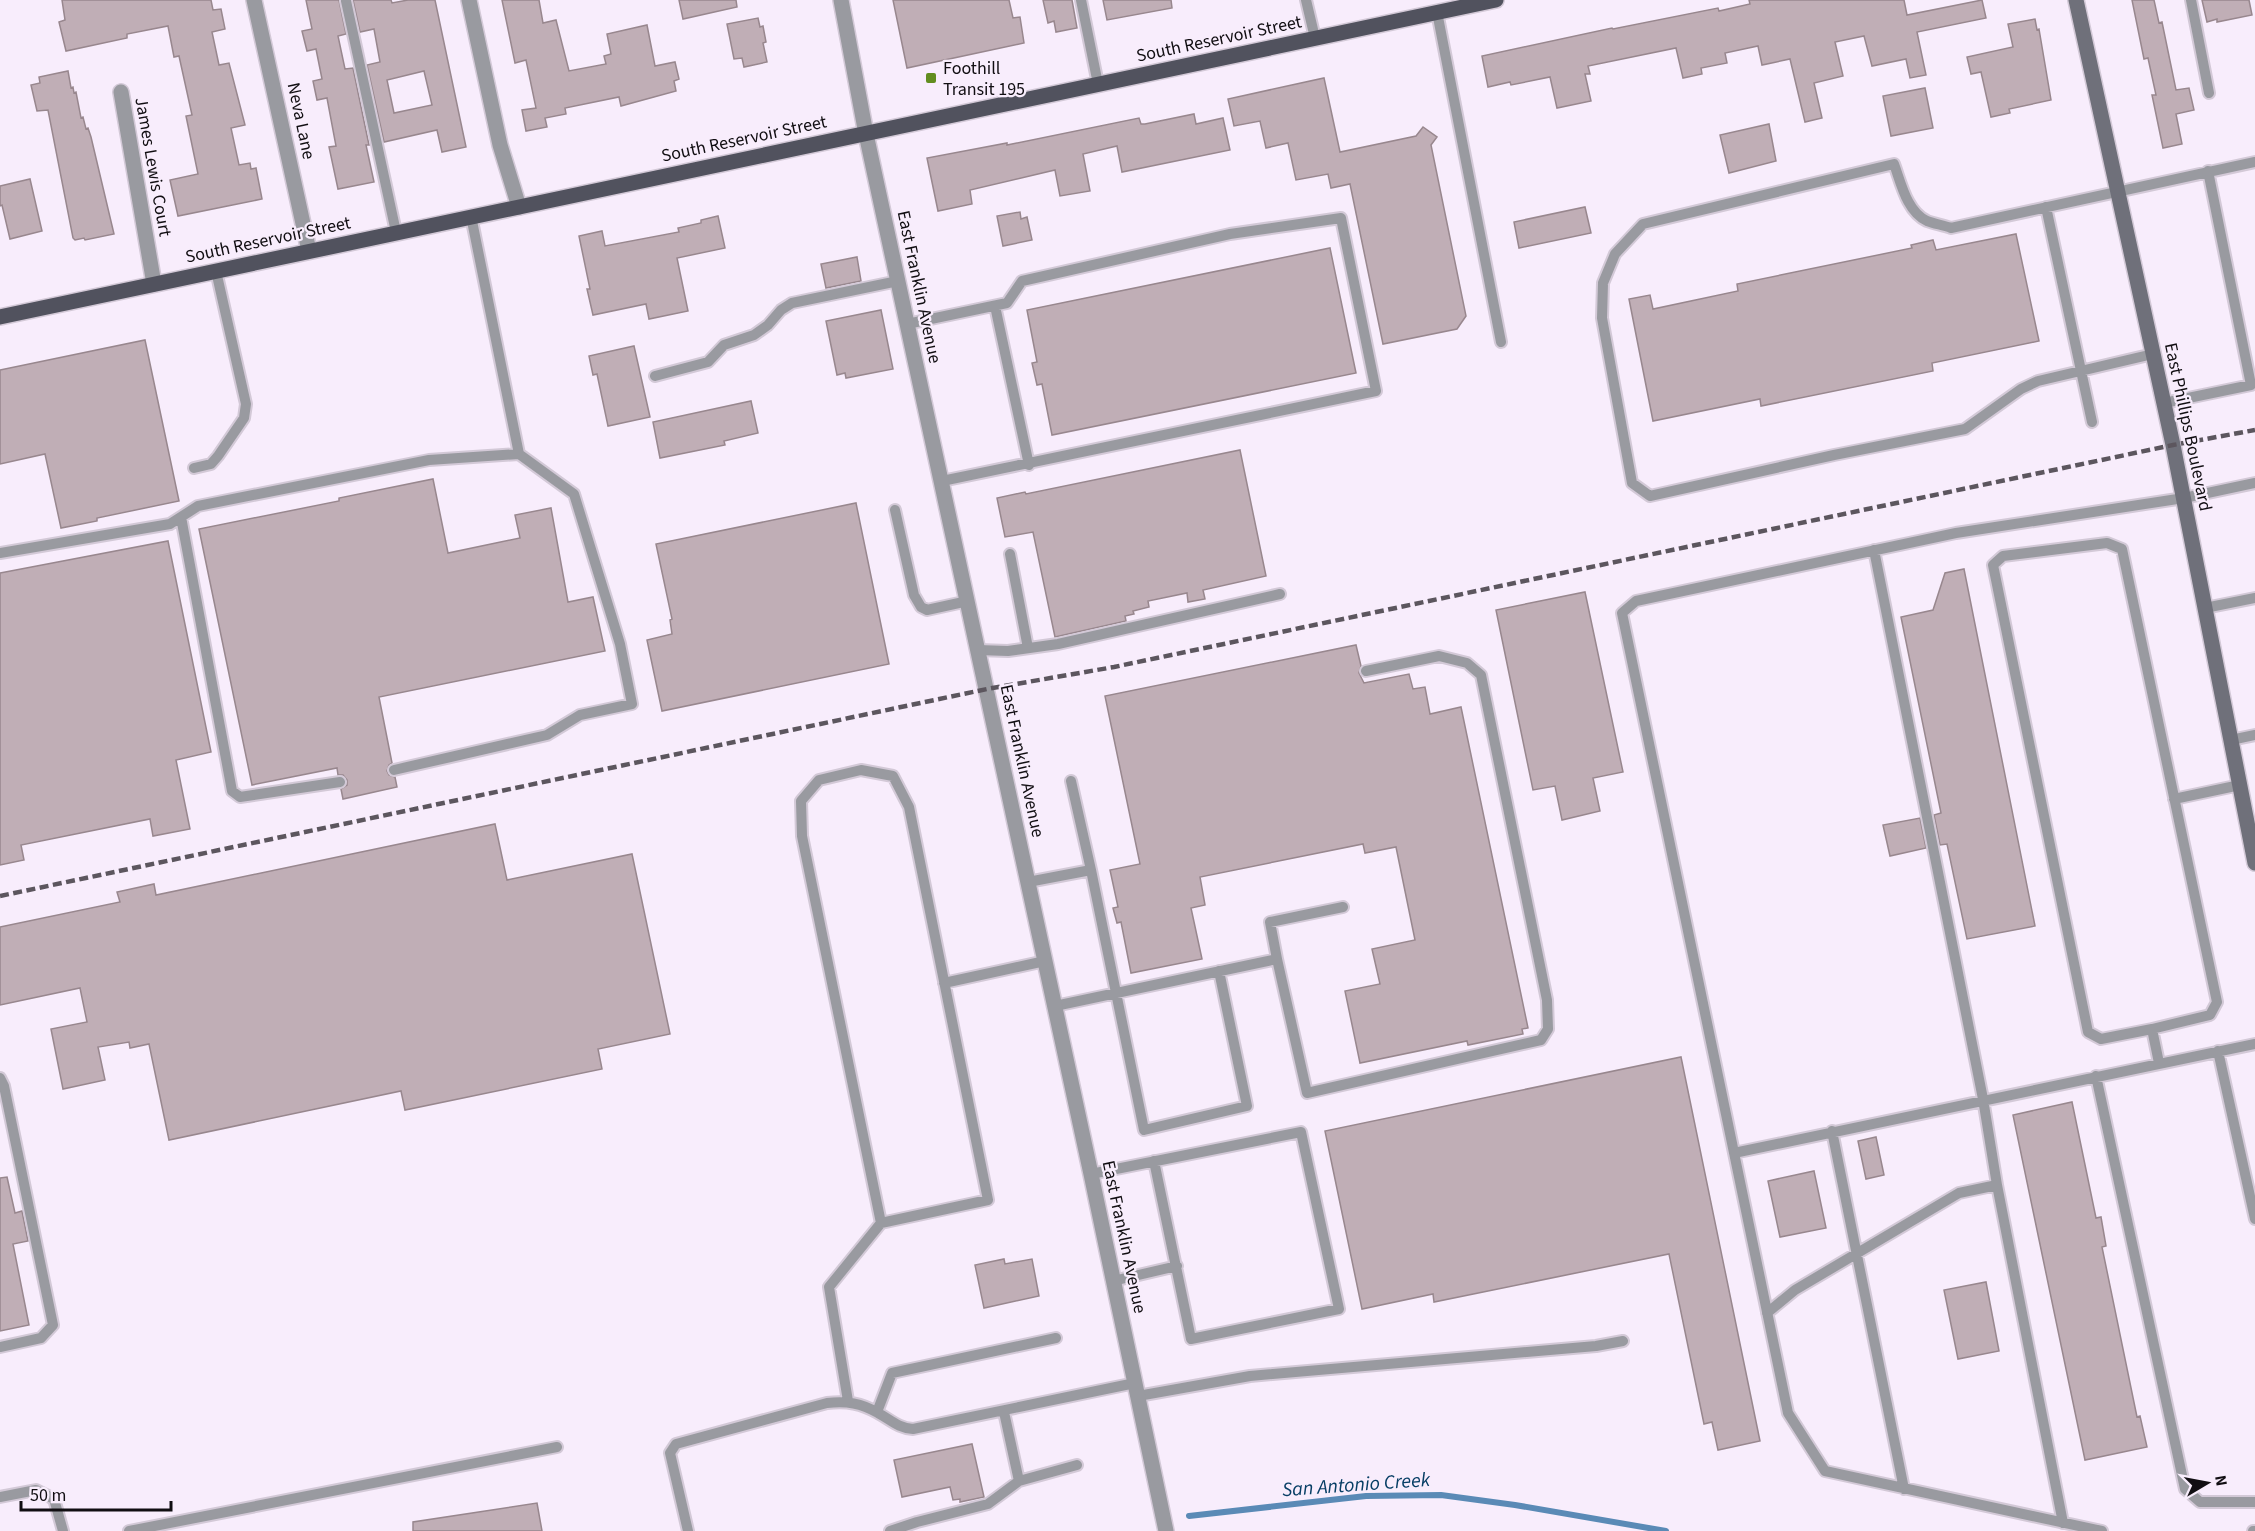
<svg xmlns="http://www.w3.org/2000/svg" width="2255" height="1531" viewBox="0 0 2255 1531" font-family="'Source Sans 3',sans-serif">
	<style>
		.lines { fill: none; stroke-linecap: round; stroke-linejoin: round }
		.stream { stroke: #5a8ab6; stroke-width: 6 }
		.building { fill: #c0aeb6; stroke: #98878e; stroke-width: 1.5; fill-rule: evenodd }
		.lane-casing { stroke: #d3c9d7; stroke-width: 14 }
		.street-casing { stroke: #d3c9d7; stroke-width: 18 }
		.secondary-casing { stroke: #d3c9d7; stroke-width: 18 }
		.primary-casing { stroke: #d3c9d7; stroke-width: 18 }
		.lane { stroke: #999aa0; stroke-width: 10 }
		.street { stroke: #999aa0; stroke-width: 15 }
		.secondary { stroke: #6f707a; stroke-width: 15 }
		.primary { stroke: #51525e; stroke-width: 15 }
		.rail { stroke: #5c565e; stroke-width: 4.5; stroke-dasharray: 9 4.5; stroke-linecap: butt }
		.poi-dot { fill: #628d1f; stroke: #f8edfc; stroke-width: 2 }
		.labels { text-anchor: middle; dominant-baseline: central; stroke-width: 4.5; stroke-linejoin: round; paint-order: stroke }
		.street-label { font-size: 18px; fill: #110e12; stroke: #f8edfc }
		.poi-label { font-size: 18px; fill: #110e12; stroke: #f8edfc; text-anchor: start }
		.water-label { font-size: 20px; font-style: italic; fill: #073e65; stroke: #f8edfc }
	</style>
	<rect width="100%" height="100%" fill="#f8edfc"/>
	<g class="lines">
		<path class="stream" d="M1189,1516L1366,1496L1441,1495L1515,1505L1666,1531"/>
	</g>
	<path class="building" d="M62,0H211L213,10L221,9L225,29L212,32L219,65L229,63L245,125L231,128L239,165L250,163L251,169L256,168L262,199L178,216L170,180L198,174L186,116L192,115L179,56L174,57L168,26L127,34V38L66,51L59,22L65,20Z
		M306,0H339L346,34L338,36L345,69L353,68L369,145H366L374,182L338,189L329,147L336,146L327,98L317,100L313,81L322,79L316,49L307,51L302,31L312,29Z
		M353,0H391L392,3L408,0H435L466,147L442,152L437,130L384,142L367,65L380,62L374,29L360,32ZM424,71L432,105L394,113L387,80Z
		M502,0H539L543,23L556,20L569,71L606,64L604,56L611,54L607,34L647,25L655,66L675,62L679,79L674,81L676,91L621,106L619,97L565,108L566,114L545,118L547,127L526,131L522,110L536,108L526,60L515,63Z
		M679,0H736L737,7L683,19Z
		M893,0H1009L1013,18L1020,17L1024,43L907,68Z
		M1043,0H1072L1077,28L1056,32L1054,21L1048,23Z
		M1103,0H1171L1172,8L1107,20Z
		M1749,0H1904L1907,15L1982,0L1986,18L1917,32L1926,75L1910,78L1906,59L1872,66L1864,36L1835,42L1843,76L1814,83L1822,118L1805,122L1790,59L1762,65L1758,46L1725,53L1727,63L1701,68L1702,74L1683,78L1676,48L1588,66L1590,74H1585L1591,101L1557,108L1550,77L1511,85L1510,82L1488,87L1482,56L1612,28L1613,29L1718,8L1719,11L1750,4Z
		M2132,0H2154L2159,23L2162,22L2176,90L2189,88L2194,110L2176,114L2182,144L2163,148L2152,95H2156L2148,58L2144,59Z
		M2202,0H2249L2252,15L2217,22V19L2207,22Z
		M758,18L760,27L763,26L766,42L763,43L767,62L744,67L742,58L734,59L727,24Z
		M2035,19L2037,30L2039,29L2051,100L2009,109L2010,113L1991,117L1981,72L1971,74L1967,57L2013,47L2008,24Z
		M68,71L71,88L73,87L74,93L76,92L81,118L83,117L86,129L88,128L91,137L114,234L85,240L84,238L75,240L73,238L48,110L37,111L31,85L40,83L39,77Z
		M1324,78L1340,152L1416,136L1423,127L1437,137L1431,145L1466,316L1457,329L1383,344L1350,184L1331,188L1328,174L1296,180L1288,143L1266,148L1260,121L1234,126L1228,99Z
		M1925,88L1933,128L1891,136L1883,96Z
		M1194,114L1196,124L1223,118L1230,150L1122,172L1117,146L1083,154L1090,191L1060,196L1055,170L970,190L972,204L938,211L927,158L1007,143V145L1139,118L1141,124H1145Z
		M1769,124L1776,161L1729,173L1720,135Z
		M30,179L42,231L10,239L2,205L0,206V186Z
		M1585,207L1591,233L1519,248L1514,222Z
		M1020,212L1021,219L1027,217L1032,240L1003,246L997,216Z
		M718,216L725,248L677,258L688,311L649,319L646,304L593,315L587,289H590L579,236L602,231L605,246L679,232L678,228L701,223V220Z
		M2016,234L2039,341L1932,363L1933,371L1761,406L1760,399L1653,421L1629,299L1650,295L1653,309L1738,291L1737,284L1912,248L1911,245L1933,240L1936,250Z
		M1330,248L1356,373L1052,435L1042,384L1037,385L1032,363L1037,362L1027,310Z
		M857,257L861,281L826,288L821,264Z
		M881,310L893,369L846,378L845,373L837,375L826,321Z
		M145,340L179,501L97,518V521L61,528L45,454L0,464V370Z
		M634,346L650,417L608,426L597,374L593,375L589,356Z
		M751,401L758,433L724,441L725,445L660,458L653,422Z
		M1240,450L1266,576L1203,590L1205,599L1188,602L1187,593L1148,601L1149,607L1133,611L1134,614L1125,616L1126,621L1055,637L1033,532L1005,537L997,498L1025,492L1026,494Z
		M433,479L448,553L520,538L515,515L551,508L568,602L593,597L605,651L379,697L392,763L389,765L387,771L389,775L395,777L397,787L343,799L341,789L347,785V780L343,775H338L337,768L252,785L199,529L339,501V498Z
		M856,503L889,664L662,711L647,640L672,634L670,620L672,619L656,544Z
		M168,541L211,752L176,760L190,829L153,836L150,819L21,845L24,860L0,865V573Z
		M1964,569L2035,926L1967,939L1947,844L1940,845L1934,815L1941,813L1901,617L1933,610L1945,573Z
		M1585,592L1623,772L1593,778L1600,811L1562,820L1555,786L1533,790L1496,610Z
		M1356,645L1361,666L1359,673L1364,683L1409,674L1413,689L1425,687L1430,714L1461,707L1528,1028L1522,1029L1523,1034L1468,1045L1467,1041L1360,1063L1345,991L1380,984L1372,949L1415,940L1396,847L1365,853L1363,844L1200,877L1205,905L1191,908L1202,959L1131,973L1121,922L1117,923L1113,908L1118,907L1110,870L1140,864L1105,696Z
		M1920,818L1926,848L1890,856L1883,825Z
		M495,824L507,880L632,854L670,1034L598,1049L602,1069L405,1110L401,1091L169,1140L149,1044L130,1048L129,1042L98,1047L105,1080L63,1089L51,1029L87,1022L80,988L0,1005V927L120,902L117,892L154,884L156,895Z
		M1681,1057L1760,1441L1718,1450L1712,1422L1704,1424L1669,1254L1434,1302L1433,1294L1362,1309L1325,1131Z
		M2072,1102L2096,1218L2101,1217L2106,1246L2102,1247L2137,1417L2140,1416L2147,1447L2085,1460L2013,1115Z
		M1876,1137L1884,1175L1866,1179L1858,1141Z
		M1814,1171L1826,1228L1780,1237L1768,1181Z
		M7,1177L15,1213L22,1211L28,1241L13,1244L29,1325L0,1331V1178Z
		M1004,1259L1005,1264L1032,1259L1039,1296L984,1308L975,1265Z
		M1986,1282L1999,1351L1958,1359L1944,1290Z
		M972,1444L984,1497L960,1502V1499L953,1500L950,1487L902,1497L894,1460Z
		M537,1503L542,1531H413V1522Z"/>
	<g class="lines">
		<defs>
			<path id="lane" d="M1081,0L1098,84
				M1306,0L1315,38
				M2191,0L2209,93
				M346,1L396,232
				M1437,12L1501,342
				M2046,207L2092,422
				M995,306L1029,465
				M907,324L1007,303L1022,281L1230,234L1341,218L1376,391L942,481
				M2153,354L2038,381L2021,389L1965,429L1834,455L1650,496L1632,483L1602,318L1603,283L1615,254L1643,224L1894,164C1901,183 1907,212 1927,221C1935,224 1943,225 1951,228L2255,162
				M655,376L708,362L724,345L754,335L768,325L781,310L792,303L898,281
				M2164,403L2251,385L2208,171
				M194,468L211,464L218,456L244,418L246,404L216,271
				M895,510L914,595L921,607L927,610L968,601
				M181,517L232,791L240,797L340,782
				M1874,550L1983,1099L1997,1185L2063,1523
				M0,553L170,524L198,506L429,460L519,454
				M1010,554L1028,648
				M2205,608L2255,598
				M978,650L1008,651L1058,644L1280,594
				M2231,740L2255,735
				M394,770L547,735L580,715L632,704L620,644L574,494L519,454L471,216
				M1071,781L1091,870
				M2174,799L2240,785
				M1028,882L1091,870L1144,1130L1247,1106L1219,971
				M1277,959L1307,1093L1541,1040L1548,1029L1547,1000L1481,675L1467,663L1439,656L1366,671
				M944,983L1045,961
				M1055,1006L1277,959L1270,922L1343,907
				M2152,1029L2101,1039L2088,1032L1993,565L2003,556L2107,543L2122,549L2217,1002L2210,1015L2152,1029L2159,1063
				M2218,1051L2255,1219
				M2096,1076L2185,1489L2200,1502H2255
				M0,1078L4,1086L53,1325L41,1338L0,1347
				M1832,1131L1904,1489
				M1734,1153L2255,1044
				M1091,1174L1301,1132L1339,1309L1191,1339L1154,1161
				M1113,1281L1177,1266
				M1767,1313L1795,1290L1959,1193L1997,1185
				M1138,1396L1250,1376L1596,1346L1623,1341
				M848,1401L829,1287L881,1223L988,1200L909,807L893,776L861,770L819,780L801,801L802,836L881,1223
				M877,1412L892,1373L1056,1338
				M1004,1412L1019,1481
				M0,1497L36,1490L54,1499L63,1531
				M129,1531L557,1447
				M688,1531L670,1453L676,1444L827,1403C847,1401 861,1403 878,1413C891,1420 898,1428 913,1429L1135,1383
				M890,1531L917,1522L988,1504L1019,1481L1077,1465
				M2102,1531L1825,1471L1788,1413L1622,613L1636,601L1956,533L2184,498L2255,483
				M2253,1531H2255"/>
			<path id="street" d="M254,0L309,251
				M469,0L500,145L519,207
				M841,0L866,134L1091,1174L1166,1531
				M121,92L154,284"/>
			<path id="secondary" d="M2076,0L2173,445L2255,863"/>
			<path id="primary" d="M0,317L1496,0"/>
		</defs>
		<use href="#lane" class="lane-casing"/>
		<use href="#street" class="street-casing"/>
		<use href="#secondary" class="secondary-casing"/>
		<use href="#primary" class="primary-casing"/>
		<use href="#lane" class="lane"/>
		<use href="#street" class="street"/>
		<use href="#secondary" class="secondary"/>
		<use href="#primary" class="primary"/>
		<path class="rail" d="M0,896L987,689L1114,667L2173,445L2255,430"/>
	</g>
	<rect class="poi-dot" x="925" y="72" width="12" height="12" rx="3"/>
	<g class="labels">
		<g class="street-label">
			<text transform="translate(1219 39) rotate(-12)">South Reservoir Street</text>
			<text transform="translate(301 121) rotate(78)">Neva Lane</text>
			<text transform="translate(744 139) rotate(-12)">South Reservoir Street</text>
			<text transform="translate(153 167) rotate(80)">James Lewis Court</text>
			<text transform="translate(268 240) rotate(-12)">South Reservoir Street</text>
			<text transform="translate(919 287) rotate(78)">East Franklin Avenue</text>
			<text transform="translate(2188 427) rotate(78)">East Phillips Boulevard</text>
			<text transform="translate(1022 761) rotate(78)">East Franklin Avenue</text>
			<text transform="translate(1124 1237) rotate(78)">East Franklin Avenue</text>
		</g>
		<g class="poi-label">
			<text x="943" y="68">Foothill<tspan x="943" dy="21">Transit 195</tspan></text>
		</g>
		<g class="water-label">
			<text transform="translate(1356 1485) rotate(-4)">San Antonio Creek</text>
		</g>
	</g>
	<g transform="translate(2207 1483) rotate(80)" stroke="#f8edfc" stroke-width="4.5" paint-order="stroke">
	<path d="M0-4.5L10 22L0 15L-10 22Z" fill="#110e12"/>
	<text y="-9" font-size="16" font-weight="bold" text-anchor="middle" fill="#110e12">N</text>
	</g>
	<path d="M21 1501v9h150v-9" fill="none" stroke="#110e12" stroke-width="3"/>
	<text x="30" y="1501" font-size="18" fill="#110e12" stroke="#f8edfc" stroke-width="4.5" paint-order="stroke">50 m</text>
</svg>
